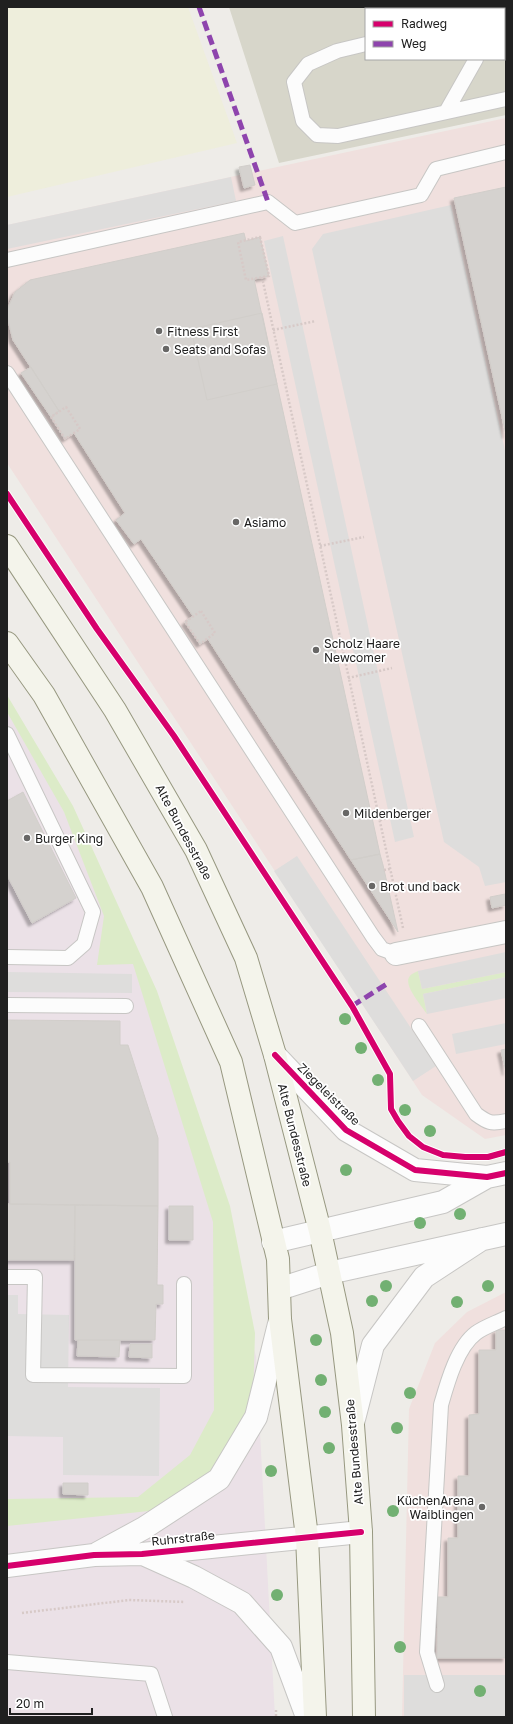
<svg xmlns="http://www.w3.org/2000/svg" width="513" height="1724" viewBox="0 0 513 1724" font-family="'Golos Text',sans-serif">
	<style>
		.commercial { fill: #f0e0de }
		.industrial { fill: #ebe1e7 }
		.construction { fill: #d7d6ca; fill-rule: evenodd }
		.farmland { fill: #eeeedc }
		.grass { fill: #dcebc8 }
		.parking { fill: #dedddc }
		.building { fill: #d5d2cf; stroke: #d1ceca; filter: url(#shadow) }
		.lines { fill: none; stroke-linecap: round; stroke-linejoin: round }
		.lane-casing { stroke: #c7c6c4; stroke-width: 16 }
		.street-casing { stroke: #c7c6c4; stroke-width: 24 }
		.secondary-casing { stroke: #979880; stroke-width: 24 }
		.path { stroke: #d7c9c7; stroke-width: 2.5; stroke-dasharray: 2 2; stroke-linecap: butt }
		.lane { stroke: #fcfcfc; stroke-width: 14 }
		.street { stroke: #fcfcfc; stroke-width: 22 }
		.secondary { stroke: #f4f4eb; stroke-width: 22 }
		.quiet { stroke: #8e44ad; stroke-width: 5; stroke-dasharray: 10 5; stroke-linecap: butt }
		.cycleway-casing { stroke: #fff; stroke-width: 8 }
		.cycleway { stroke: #d6006c; stroke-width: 6 }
		.tree { fill: #72b072 }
		.poi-dot { fill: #686766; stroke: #fff; stroke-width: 1.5 }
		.labels { text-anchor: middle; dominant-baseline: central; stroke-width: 3.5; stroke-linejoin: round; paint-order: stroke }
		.poi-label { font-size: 12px; fill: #202020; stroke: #fff; text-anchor: start }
		.street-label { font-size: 12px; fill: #202020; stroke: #fff }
	</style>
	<defs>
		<filter id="shadow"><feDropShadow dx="-3.5" dy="3.5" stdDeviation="1" flood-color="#0004"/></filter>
	</defs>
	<rect width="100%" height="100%" fill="#eeece8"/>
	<path class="commercial" d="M506,118V1135L485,1139L422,1095L7,463V225Z
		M506,1292V1717H402L409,1409L435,1343L467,1312Z"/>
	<path class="industrial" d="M7,702L144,966L256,1356L275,1717H7Z"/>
	<path class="construction" d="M229,7H506V115L279,163ZM366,9H504V59H366Z"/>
	<path class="farmland" d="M7,7H188L237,143L7,197Z"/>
	<path class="grass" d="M7,695L73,806L157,991L230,1206L255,1333L253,1401L229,1451L198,1486L149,1511L7,1526V1499L138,1497L190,1455L214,1410L213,1222L133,964L97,965L104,916L64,812L7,712Z
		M418,971L422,989L506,972V977L423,994L427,1014C422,1006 402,984 410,976C411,974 416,972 418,971Z"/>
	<path class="parking" d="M231,177L236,201L7,249V225Z
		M451,205L506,455V882L485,886L479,867L444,842L312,249L323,234Z
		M283,236L414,837L395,842L264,241Z
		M297,856L436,1066L413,1081L274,871Z
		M506,952V972L422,989L418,971Z
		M7,972L132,974V993L7,992Z
		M506,977V998L427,1014L423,994Z
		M506,1023V1044L456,1054L452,1034Z
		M7,1295H18V1314L69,1315L68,1387L160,1388L159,1476L63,1475V1437L7,1436Z
		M404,1675H506V1717H404Z"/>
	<path class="building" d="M250,165L255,185L244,188L239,167Z
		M506,187V435L454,198Z
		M244,233L246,241L260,237L269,276L254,279L380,854L351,860L208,639L200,644L185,622L193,616L141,539L134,544L116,520L125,513L74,433L65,439L51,417L59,411L13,340L7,316V310L15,292L30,280Z
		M262,313L277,384L207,400L191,329Z
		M31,367L59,411L51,417L21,373Z
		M23,792L76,898L32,923L7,875V801Z
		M380,854L383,865L398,932L351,860Z
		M505,894L506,905L492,908L490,897Z
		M7,1020L120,1021V1045H128L158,1138V1206L10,1204V1162H7Z
		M506,1049V1072L501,1050Z
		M7,1204L75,1205L74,1260H7Z
		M75,1205L158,1206L157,1285H163V1304H156L155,1340H75Z
		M169,1206H193V1240H169Z
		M496,1330H506V1658H437L438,1597H448V1538H458V1476H469V1415L479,1414V1350H496Z
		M78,1340H120L119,1357L77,1356Z
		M130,1344H152V1358L129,1357Z
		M63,1483H88V1495L63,1494Z"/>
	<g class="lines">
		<defs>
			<path id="lane" d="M504,14L506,13
				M366,44L337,51L308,64L294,82L303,121L317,135L338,136L506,99
				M446,112L476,59
				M7,260L268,202L295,223L421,195L436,169L506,152
				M7,373L373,937L382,949L396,954
				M7,734L93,912L84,944L68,958L7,957
				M7,1005L126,1006
				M419,1026L476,1114C488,1123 491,1124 506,1121
				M7,1277H35L33,1375L184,1376V1284
				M7,1662L151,1674L165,1717
				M437,1685L427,1652L441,1405C447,1384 457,1347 476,1333C484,1327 496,1323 506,1318"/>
			<path id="street" d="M396,954L506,932
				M275,1055L346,1130L415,1170L487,1177L506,1173
				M273,1242L443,1202L487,1177
				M279,1289L329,1273L506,1234
				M353,1423L373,1345L424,1277L482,1239
				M98,1553L144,1528L219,1479L256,1417L280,1320
				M143,1554L194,1577L242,1603L281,1647L307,1717
				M7,1566L94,1555L142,1554L361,1532"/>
			<path id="secondary" d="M7,546L115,710L196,850L246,958L275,1055L320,1231L342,1333L353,1425L361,1532L364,1717
				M7,643L44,695L152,887L231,1062L278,1259L280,1319L307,1537L315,1717"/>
		</defs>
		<use href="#lane" class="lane-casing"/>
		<use href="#street" class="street-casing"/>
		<use href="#secondary" class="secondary-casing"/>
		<path class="path" d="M260,237L269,276L246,280L238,242Z
			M262,277L403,928
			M273,330L316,321
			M66,407L80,429L65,439L51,417Z
			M320,546L364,537
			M201,611L215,633L200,644L185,622Z
			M348,678L392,668
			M380,820L423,809
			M384,870L390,869
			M22,1613L129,1600L185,1602
			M276,1710V1717"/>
		<use href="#lane" class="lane"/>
		<use href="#street" class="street"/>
		<use href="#secondary" class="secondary"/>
		<path class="quiet" d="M199,7L268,202
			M352,1006L390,982"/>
		<defs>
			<path id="cycleway" d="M7,494L97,629L174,736L352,1006L390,1074L391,1109L398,1121L409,1136L423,1147L443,1155L465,1157H488L506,1152
				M275,1055L346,1130L415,1170L487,1177L506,1173
				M7,1566L94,1555L142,1554L361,1532"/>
		</defs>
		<use href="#cycleway" class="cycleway-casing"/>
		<use href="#cycleway" class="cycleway"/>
	</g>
	<g class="tree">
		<circle cx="345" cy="1019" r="6"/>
		<circle cx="361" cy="1048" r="6"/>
		<circle cx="378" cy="1080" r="6"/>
		<circle cx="405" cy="1110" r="6"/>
		<circle cx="430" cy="1131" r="6"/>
		<circle cx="346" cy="1170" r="6"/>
		<circle cx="460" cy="1214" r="6"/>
		<circle cx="420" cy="1223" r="6"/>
		<circle cx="386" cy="1286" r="6"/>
		<circle cx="488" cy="1286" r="6"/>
		<circle cx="372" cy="1301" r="6"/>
		<circle cx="457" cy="1302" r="6"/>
		<circle cx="316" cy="1340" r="6"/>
		<circle cx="321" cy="1380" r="6"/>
		<circle cx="410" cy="1393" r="6"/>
		<circle cx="325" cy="1412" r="6"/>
		<circle cx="397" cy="1428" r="6"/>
		<circle cx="329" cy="1448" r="6"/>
		<circle cx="271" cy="1471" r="6"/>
		<circle cx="393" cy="1511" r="6"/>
		<circle cx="277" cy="1595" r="6"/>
		<circle cx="400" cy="1647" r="6"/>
		<circle cx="480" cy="1691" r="6"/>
	</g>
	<g class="poi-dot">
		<circle cx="159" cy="331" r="4"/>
		<circle cx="166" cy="349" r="4"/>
		<circle cx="236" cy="522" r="4"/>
		<circle cx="316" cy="650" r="4"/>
		<circle cx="346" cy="813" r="4"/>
		<circle cx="27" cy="838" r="4"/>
		<circle cx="372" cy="886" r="4"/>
		<circle cx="482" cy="1507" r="4"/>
	</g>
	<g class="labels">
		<g class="poi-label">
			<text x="167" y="331">Fitness First</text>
			<text x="174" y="349">Seats and Sofas</text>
			<text x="244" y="522">Asiamo</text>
			<text x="324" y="643">Scholz Haare<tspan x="324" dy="14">Newcomer</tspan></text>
			<text x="354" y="813">Mildenberger</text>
			<text x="35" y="838">Burger King</text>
			<text x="380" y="886">Brot und back</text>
			<text x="474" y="1500" text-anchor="end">KüchenArena<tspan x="474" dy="14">Waiblingen</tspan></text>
		</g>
		<g class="street-label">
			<text transform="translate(184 832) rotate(62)">Alte Bundesstraße</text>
			<text transform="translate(329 1094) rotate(45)">Ziegeleistraße</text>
			<text transform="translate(295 1135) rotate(76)">Alte Bundesstraße</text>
			<text transform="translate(354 1452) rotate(-95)">Alte Bundesstraße</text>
			<text transform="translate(183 1538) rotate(-6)">Ruhrstraße</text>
		</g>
	</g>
	<rect width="513" height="1724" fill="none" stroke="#202020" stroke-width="16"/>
	<rect x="365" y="8" width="140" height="52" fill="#ffffff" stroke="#a6a6a6"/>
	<rect x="373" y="21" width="20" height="6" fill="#d6006c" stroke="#a6a6a6"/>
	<text x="401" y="28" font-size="12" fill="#202020">Radweg</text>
	<rect x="373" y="41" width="20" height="6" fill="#8e44ad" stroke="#a6a6a6"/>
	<text x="401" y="48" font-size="12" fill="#202020">Weg</text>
	<path d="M10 1708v6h82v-6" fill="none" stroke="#202020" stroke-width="2"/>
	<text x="16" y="1708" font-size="12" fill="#202020" stroke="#ffffff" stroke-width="3" paint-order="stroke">20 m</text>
</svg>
